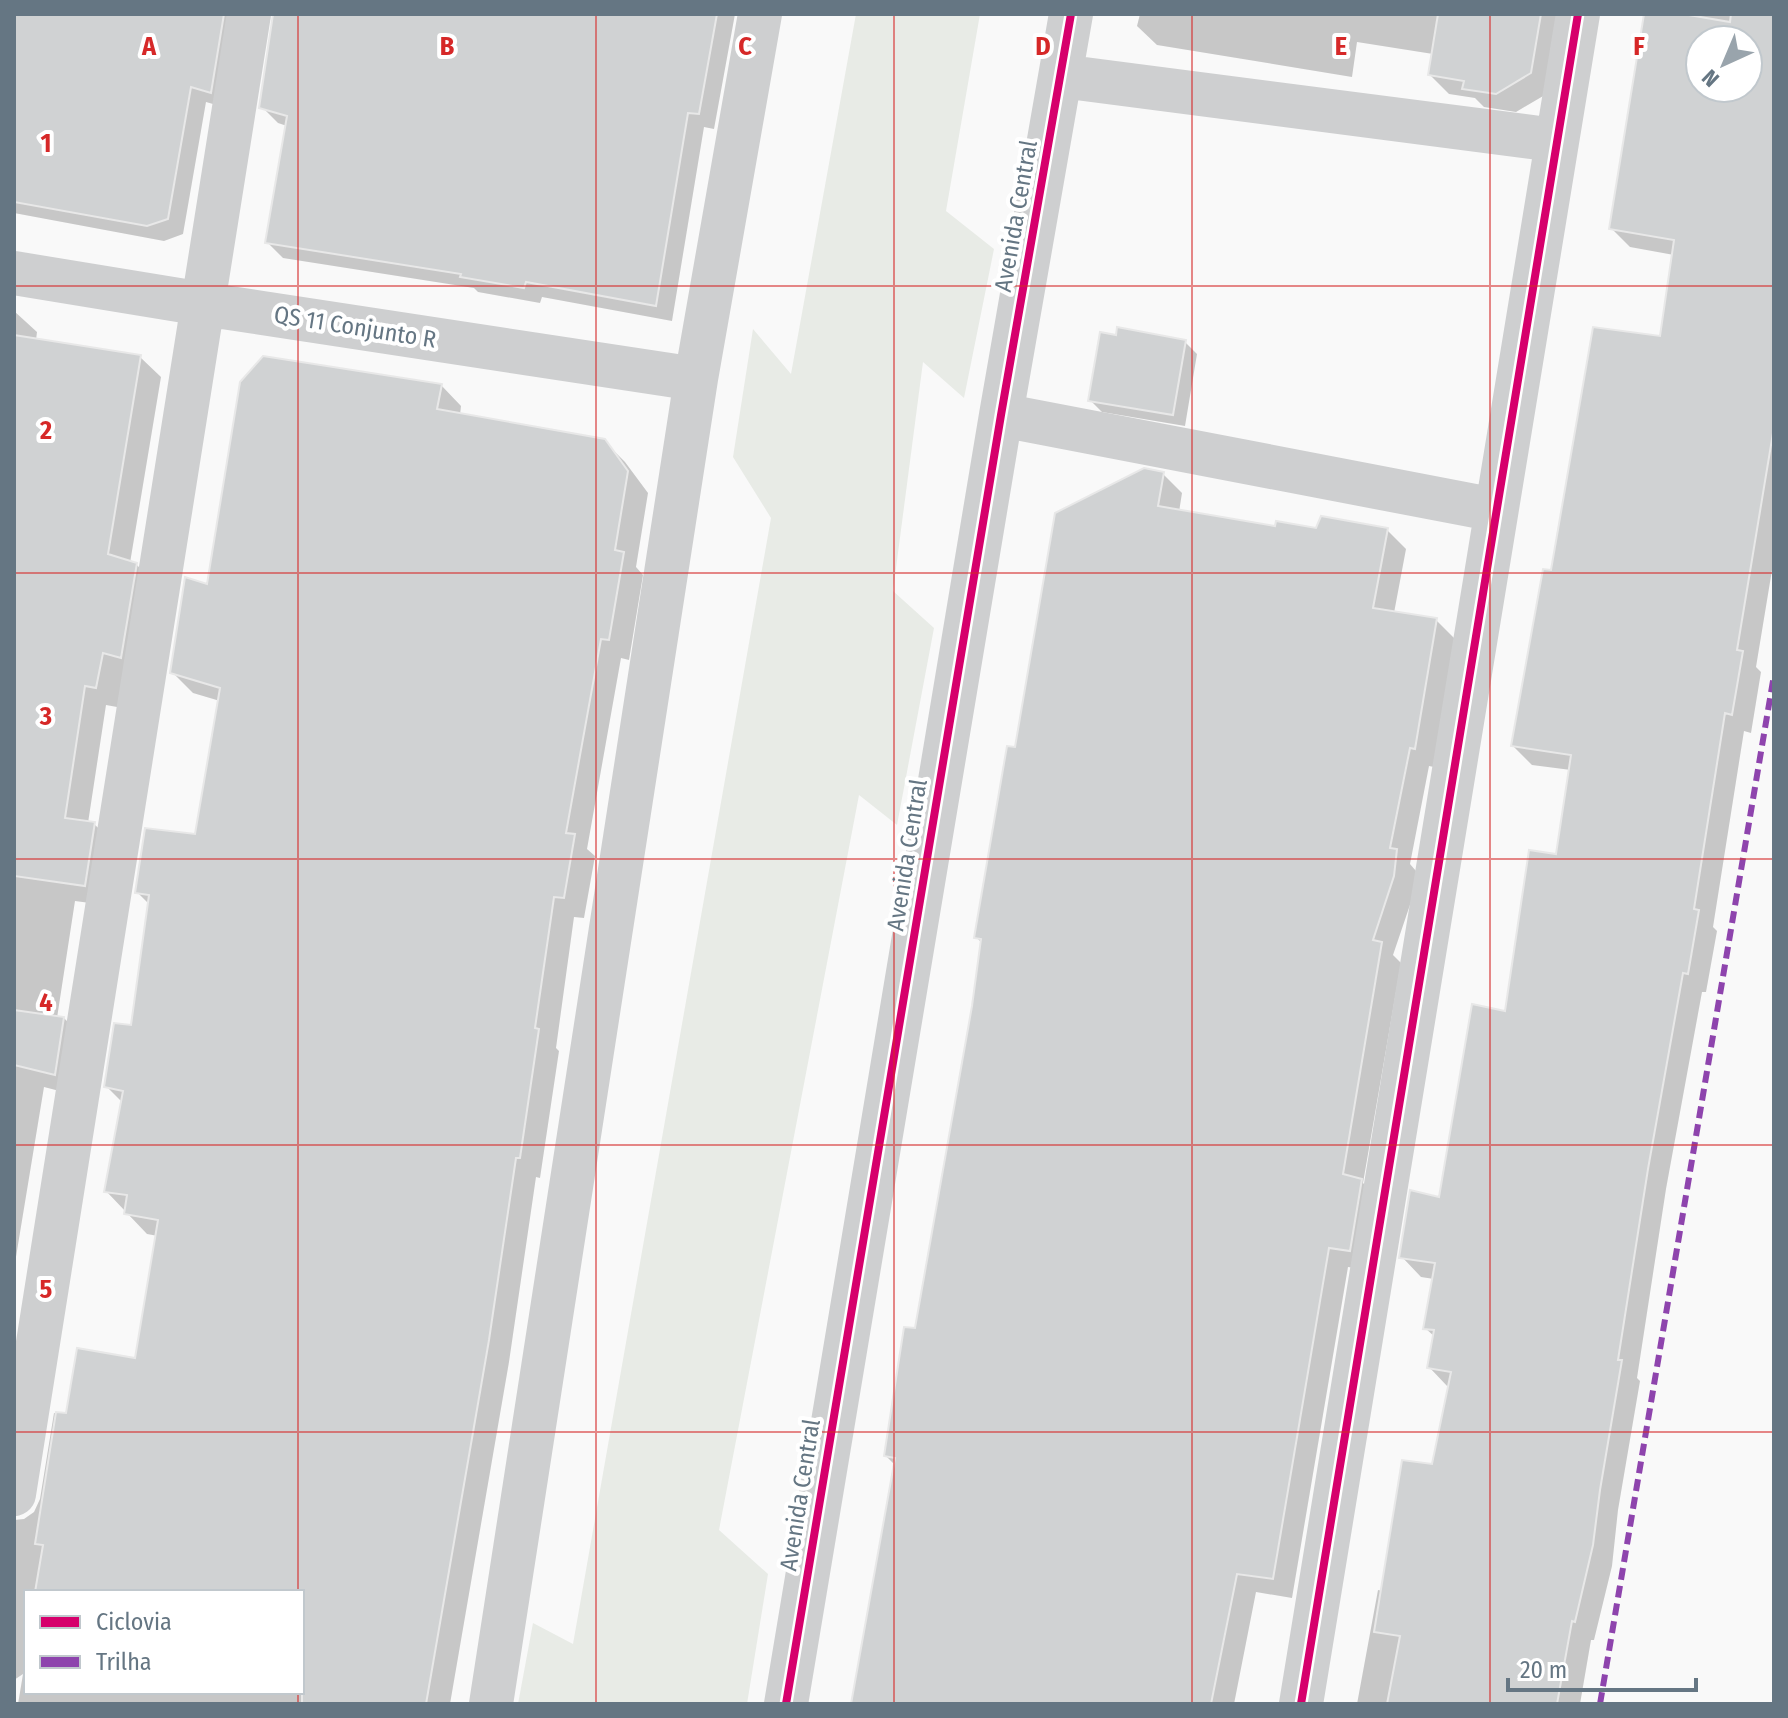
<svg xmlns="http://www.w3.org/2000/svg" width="1788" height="1718" viewBox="0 0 1788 1718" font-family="'Fira Sans Condensed',sans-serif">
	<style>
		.green { fill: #e8ebe6 }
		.shadow { fill: #0003; fill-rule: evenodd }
		.building { fill: #d0d2d3; stroke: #e8e8e8; stroke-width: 2; fill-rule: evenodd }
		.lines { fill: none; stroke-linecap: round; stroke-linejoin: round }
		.minor { stroke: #cecfd0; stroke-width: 44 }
		.quiet { stroke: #8e44ad; stroke-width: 6; stroke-dasharray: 12 6; stroke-linecap: butt }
		.cycleway-casing { stroke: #fff; stroke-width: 13 }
		.cycleway { stroke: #d6006c; stroke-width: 8 }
		.grid { fill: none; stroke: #d62828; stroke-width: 2; stroke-opacity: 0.55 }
		.labels { text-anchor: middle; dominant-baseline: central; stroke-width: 8; stroke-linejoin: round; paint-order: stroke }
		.street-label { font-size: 24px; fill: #657683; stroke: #fff }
		.grid-label { font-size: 26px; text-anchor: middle; font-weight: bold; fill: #d62828; stroke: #fff; stroke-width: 8; stroke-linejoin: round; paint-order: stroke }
	</style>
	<rect width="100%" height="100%" fill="#f9f9f9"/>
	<path class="green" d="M856,14H980L946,211L994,249L964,398L923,362L893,591L934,628L897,825L859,795L719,1530L768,1574L747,1704H518L533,1623L573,1644L771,518L733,457L753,329L791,374Z"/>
	<path class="shadow" d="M14,14H246L227,108L206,102L183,234L164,241L14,213Z
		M275,14H735L714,129L704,127L672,321L542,297L540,303L478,292L474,288L283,258L267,242L287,126L278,123L262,107Z
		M1140,14H1562L1550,92L1516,112L1484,107L1475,98L1449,94L1430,75L1433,54L1357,42L1352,77L1157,45L1137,26Z
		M1647,14H1774V558L1756,667L1761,672L1751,733L1744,731L1713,927L1717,931L1706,992H1702L1666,1189L1637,1378L1640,1381L1618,1510L1612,1566L1594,1640H1591L1580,1704H1357L1378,1590L1383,1591L1433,1467L1448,1387L1429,1367L1435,1337L1425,1328L1434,1279L1421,1277L1402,1257L1441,1200L1558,856L1571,770L1532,765L1513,746L1553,572L1662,338L1674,255L1630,247L1611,228ZM1700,40H1748V88H1700Z
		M14,311L37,332L36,340L140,357L161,377L130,563L136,564L156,585L117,707L106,705L88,823L94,824L115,844L105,905L75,901L57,1018H64L84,1039L75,1095L44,1087L14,1269Z
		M1185,342L1197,354L1185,426L1102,412L1090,400Z
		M441,385L461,406L460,415L604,441L625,462L648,493L636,567L643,575L629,660L621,658L587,849L595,856L584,918L574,917L556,1048L559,1051L540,1178L536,1177L509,1362L450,1704H18L23,1674L14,1680V1520L24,1519L34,1512L40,1499L54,1413L68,1415L137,1361L158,1236L147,1234L106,1191L123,1103L106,1086L133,1028L150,905L137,892L196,836L220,701L193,693L172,672L209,586ZM26,1592H302V1692H26Z
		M1163,474L1182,493L1179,512L1277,528L1387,530L1406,549L1394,613L1436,620L1455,639L1434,767L1429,766L1410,864L1416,871L1413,896L1393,955L1401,963L1363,1183L1380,1200L1369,1270L1348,1267L1292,1598L1256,1592L1234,1704H852L895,1465L886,1456L916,1331L983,944L976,937L1017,750Z"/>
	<path class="building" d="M14,14H224L211,93L191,87L168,219L147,226L14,202Z
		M273,14H717L699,114L688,113L656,306L526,282L524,288L460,277L461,274L265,243L287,116L259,108Z
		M1438,14H1541L1531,73L1496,94L1462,89L1464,81L1428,75Z
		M1644,14H1683L1730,22L1731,14H1774V427L1737,650L1743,651L1732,715L1725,713L1694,909L1699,910L1688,974L1683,973L1648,1169L1618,1360H1622L1600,1490L1593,1545L1575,1622L1572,1621L1557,1704H1387L1400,1636L1374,1632L1402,1460L1432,1464L1451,1372L1427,1368L1434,1330L1423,1329L1435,1263L1399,1258L1410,1190L1439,1197L1472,1004L1505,1011L1529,850L1556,854L1571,755L1511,746L1543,569L1551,570L1593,327L1660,336L1674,240L1609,229ZM1700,40H1748V88H1700Z
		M1117,327L1186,340L1173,415L1088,401L1100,332L1116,335Z
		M14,335L141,355L108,554L137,563L121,658L103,653L96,688L85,686L65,818L95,822L85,886L14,876Z
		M263,356L442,384L437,409L605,439L628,471L615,550L624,552L609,640L601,639L566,833L575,834L564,898L554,897L535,1028L539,1029L520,1158H516L489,1340L426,1704H302V1592H35L43,1545L35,1544L56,1412L66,1413L77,1348L135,1358L158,1220L124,1214L127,1195L104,1192L123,1091L104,1087L114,1023L131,1025L149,895L135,893L145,828L195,834L220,688L170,673L185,577L207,584L240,382Z
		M1144,468L1164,472L1158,506L1275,526L1276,521L1316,528L1321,516L1388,528L1373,608L1437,618L1415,749L1410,748L1390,848L1397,849L1394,876L1373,940L1382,942L1343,1174L1362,1179L1350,1251L1329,1248L1273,1579L1237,1574L1211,1704H851L895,1458L884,1456L904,1327L915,1328L972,1006L981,939L974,938L1007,746L1015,747L1055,513Z
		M14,1010L64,1017L55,1075L14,1065Z"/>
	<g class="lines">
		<path class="minor" d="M1061,76L1555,140
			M14,273L203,304L696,379
			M1001,415L1496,510
			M14,1494L249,14
			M491,1704L696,379L760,14
			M786,1704L1001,415L1071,14
			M1301,1704L1578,14"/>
		<path class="quiet" d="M1600,1704L1774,675"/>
		<defs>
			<path id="cycleway" d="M786,1704L1001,415L1071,14
				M1301,1704L1578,14"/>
		</defs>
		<use href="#cycleway" class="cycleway-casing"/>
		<use href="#cycleway" class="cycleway"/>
	</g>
	<path class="grid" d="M298,14V1592M596,14V1704M894,14V1704M1192,14V1704M1490,14V1704M14,286H1774M14,573H1774M14,859H1774M14,1145H1774M14,1432H1774M298,1692V1704"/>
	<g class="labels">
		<g class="street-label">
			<text transform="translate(1016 216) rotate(-80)">Avenida Central</text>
			<text transform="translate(355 327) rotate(9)">QS 11 Conjunto R</text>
			<text transform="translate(907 855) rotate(-81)">Avenida Central</text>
			<text transform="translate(800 1495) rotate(-81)">Avenida Central</text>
		</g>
	</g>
	<g class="grid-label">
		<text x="149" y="55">A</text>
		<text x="447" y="55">B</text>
		<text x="745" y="55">C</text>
		<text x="1043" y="55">D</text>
		<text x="1341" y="55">E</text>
		<text x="1639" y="55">F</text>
		<text x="46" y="152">1</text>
		<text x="46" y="439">2</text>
		<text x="46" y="725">3</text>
		<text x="46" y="1011">4</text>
		<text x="46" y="1298">5</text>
	</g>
	<rect width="1788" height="1718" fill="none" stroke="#657683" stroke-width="32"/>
	<rect x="24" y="1590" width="280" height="104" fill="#ffffff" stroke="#c1c8cd" stroke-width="2"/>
	<rect x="40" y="1616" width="40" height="12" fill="#d6006c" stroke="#c1c8cd" stroke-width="2"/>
	<text x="96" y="1630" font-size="24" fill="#657683">Ciclovia</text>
	<rect x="40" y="1656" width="40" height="12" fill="#8e44ad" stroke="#c1c8cd" stroke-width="2"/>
	<text x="96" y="1670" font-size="24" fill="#657683">Trilha</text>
	<g transform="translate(1724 64) rotate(224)"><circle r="38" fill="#ffffff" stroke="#c1c8cd" stroke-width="2"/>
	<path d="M0-6L14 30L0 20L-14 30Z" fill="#99a4ac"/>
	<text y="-12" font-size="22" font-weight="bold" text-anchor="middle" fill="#657683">N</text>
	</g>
	<path d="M1508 1678v12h188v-12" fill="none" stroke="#657683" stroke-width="4"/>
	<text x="1520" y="1678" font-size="24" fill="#657683" stroke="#ffffff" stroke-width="6" paint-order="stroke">20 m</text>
</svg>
